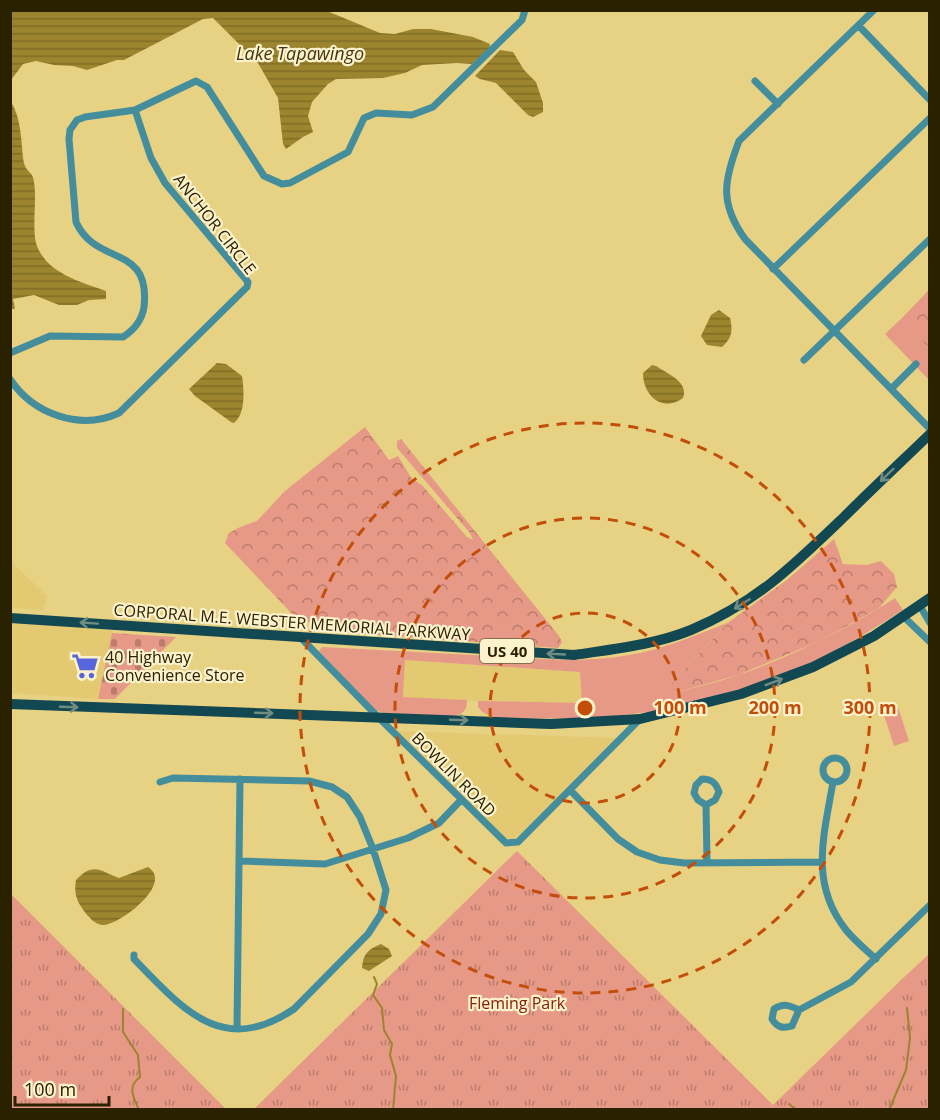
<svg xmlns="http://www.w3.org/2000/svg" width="940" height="1120" viewBox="0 0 940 1120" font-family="'Open Sans',sans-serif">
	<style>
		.built { fill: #e2c972 }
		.grass { fill: #e79987 }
		.forest { fill: url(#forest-crowns) }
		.cemetery { fill: url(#cemetery-stones) }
		.park { fill: url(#park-tufts) }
		.water { fill: url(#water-rules) }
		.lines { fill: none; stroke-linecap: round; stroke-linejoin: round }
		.stream { stroke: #9c852e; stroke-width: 2 }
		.minor { stroke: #448d9c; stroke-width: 7 }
		.primary { stroke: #124852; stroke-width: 10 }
		.oneway { stroke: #708c83 }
		.ring { fill: none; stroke: #c24e0a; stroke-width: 3; stroke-dasharray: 10 8 }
		.labels { text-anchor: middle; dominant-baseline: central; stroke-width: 4.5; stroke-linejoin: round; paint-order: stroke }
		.shield { fill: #fdf2cc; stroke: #69603e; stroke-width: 1.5 }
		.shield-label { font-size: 15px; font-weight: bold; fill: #2a2101 }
		.street-label { font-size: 16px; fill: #2a2101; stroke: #fdf2cc }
		.poi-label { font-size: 16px; fill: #2a2101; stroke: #fdf2cc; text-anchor: start }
		.park-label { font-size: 16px; fill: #832008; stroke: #fdf2cc }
		.water-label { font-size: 18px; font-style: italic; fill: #413612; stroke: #fdf2cc }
		.centre { fill: #c24e0a; stroke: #fdf2cc; stroke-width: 3 }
		.ring-label { font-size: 18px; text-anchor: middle; font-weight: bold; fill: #c24e0a; stroke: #fdf2cc; stroke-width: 4.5; stroke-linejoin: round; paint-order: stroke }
	</style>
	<defs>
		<pattern id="forest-crowns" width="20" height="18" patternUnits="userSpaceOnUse" patternTransform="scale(1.5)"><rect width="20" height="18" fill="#e79987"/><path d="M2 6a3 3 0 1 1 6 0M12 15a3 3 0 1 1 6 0" fill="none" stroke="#bb7c6c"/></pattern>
		<pattern id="cemetery-stones" width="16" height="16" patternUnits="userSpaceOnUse" patternTransform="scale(1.5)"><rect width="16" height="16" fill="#e79987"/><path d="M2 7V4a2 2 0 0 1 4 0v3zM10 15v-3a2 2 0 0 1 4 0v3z" fill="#bb7c6c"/></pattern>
		<pattern id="park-tufts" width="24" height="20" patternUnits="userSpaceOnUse" patternTransform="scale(1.5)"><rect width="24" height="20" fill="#e79987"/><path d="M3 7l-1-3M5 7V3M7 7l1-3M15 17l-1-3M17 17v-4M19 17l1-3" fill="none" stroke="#bb7c6c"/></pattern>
		<pattern id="water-rules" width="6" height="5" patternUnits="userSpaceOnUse" patternTransform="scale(1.5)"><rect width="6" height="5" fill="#9c852e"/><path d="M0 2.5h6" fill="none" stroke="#7f6c25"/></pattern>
	</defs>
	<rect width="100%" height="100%" fill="#e7d182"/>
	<path class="built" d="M10,561L47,596L43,610L11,608Z
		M10,622L113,630L98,699L11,693Z
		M405,660L580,672L583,703L478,701L403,697Z
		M395,731L617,738L525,832L511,839L502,837Z"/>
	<path class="grass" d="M901,319L929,348V380L885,334Z
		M895,598L903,610L901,611C878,626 854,641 830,653C740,701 634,722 533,718C517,718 487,722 478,707V701L582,703L580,672L405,660L403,697L467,700C467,711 463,714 453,716L384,713L375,710L319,651L322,647C378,650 435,653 492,656C537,659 584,663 629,655C664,649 697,635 729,622L672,682L674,693C696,687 719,682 741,674C795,655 847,629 895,598Z
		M898,707L909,741L894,746L883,712Z"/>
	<path class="forest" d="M929,290V348L901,319Z
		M365,427L389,460L398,456L412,479L422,485L467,537L473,540L470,533L397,448V441L401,439L559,636L562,642L558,648L323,631L321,624L302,621L295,617L225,543L229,533L238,528L257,521L285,491Z
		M834,539L843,564L867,565L881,561L894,574L897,587L879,608L820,641L738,675L674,693L670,691L672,682L729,622L787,580Z"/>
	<path class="cemetery" d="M112,633L176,637L115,699H98Z"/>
	<path class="park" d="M517,851L773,1105L900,981L929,954V1109H254Z
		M10,894H11L226,1109H11Z"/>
	<path class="water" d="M11,11H327L380,33L395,34L413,29H431L473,37L490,44L489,49L472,64L457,63L422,65L405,73L383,78L336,79L328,84L312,102L308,116L313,132L303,137L286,149L283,144L278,98L258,63L213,18L203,19L124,60H117L87,70L73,66L54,65L36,61L23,64L11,80Z
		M500,50L513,52L524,70L536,82L543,103V112L533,117L528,115L496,83L480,79L475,76Z
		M10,100C21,117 21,138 23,158C25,174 33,170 34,182C37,200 32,226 36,243C45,273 81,282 106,291V299L89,300L77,305H59L34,295L13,299L15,309H11Z
		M719,310L730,318C733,331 732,338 722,347L707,345L701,336L711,315Z
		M217,363L226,364L242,376C244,389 246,414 234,423L231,422L195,396L189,389Z
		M652,365L656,366C668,374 689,382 683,398C663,413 643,396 643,373Z
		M148,867C175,884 117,927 102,925C94,924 88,916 84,911C76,900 74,893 76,880C94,861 101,872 119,878Z
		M381,944L389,949L392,956L369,971L362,968C363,954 368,949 381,944Z"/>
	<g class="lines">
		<path class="stream" d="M374,977L377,984L373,995L382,1008L384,1030L392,1044L390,1055L396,1076L393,1110
			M123,1009V1032L138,1055L140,1077C127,1087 133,1096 139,1110
			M789,1104L797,1110
			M889,1110L906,1070L910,1038L907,1008"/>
		<path class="minor" d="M874,10L739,141C724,180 719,203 745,239L930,429
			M859,26L930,100
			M755,81L778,104
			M773,269L930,118
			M10,353L50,336L123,337C134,330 142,320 144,307C151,243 96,267 76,222L69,139L70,130L77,120L85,117L135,110L196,81L207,87L264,176L282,184L290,183L348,152L364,118L376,113L412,115L433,107L522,20L525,10
			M804,360L930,239
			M10,379C33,414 80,431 119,413L247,287L248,282L165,183L151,158L135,110
			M891,389L916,364
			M920,606L930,623
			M904,617L930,642
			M301,638L378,717L506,843L518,842L640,719
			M823 770a12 12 0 1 1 24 0a12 12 0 1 1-24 0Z
			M833,782C824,835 809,883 846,930C855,941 866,950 876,959
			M571,791L618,839L637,852L660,860L684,863L821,862
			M706,805L698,800L694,793L696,785L702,779C712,779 716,783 719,792L715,800L706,805L707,862
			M239,861L325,864L408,838L439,823L461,800
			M134,955V959C182,1008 222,1058 294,1009L368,934L381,914L386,890L373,849L360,817L347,797L332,787L309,781L173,778L160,782
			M799,1010C789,1005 784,1003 774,1009L772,1019C777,1027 782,1029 792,1026L799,1010L851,982L930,905
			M237,1028L240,779"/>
		<path class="primary" d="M10,618L574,655C613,649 654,645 691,630C756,603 794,565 844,517C872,489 901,462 930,434
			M10,704L551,724L640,719L741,694L813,667L874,636L930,598"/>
	</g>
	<defs><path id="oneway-shaft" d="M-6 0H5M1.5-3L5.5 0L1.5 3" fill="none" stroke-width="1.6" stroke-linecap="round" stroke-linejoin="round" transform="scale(1.5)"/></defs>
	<g class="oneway">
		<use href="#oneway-shaft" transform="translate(887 475) rotate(136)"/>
		<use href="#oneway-shaft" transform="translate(742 604) rotate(148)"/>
		<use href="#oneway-shaft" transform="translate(89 623) rotate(-176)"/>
		<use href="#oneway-shaft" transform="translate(556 654) rotate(-177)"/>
		<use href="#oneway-shaft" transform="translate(774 682) rotate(-20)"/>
		<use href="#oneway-shaft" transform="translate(69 707) rotate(2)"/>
		<use href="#oneway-shaft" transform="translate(264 713) rotate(2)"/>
		<use href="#oneway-shaft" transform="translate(459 720) rotate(2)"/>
	</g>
	<g class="ring">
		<circle cx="585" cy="708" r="95"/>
		<circle cx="585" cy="708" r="190"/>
		<circle cx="585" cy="708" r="285"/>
	</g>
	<defs>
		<symbol id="supermarket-bare" viewBox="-9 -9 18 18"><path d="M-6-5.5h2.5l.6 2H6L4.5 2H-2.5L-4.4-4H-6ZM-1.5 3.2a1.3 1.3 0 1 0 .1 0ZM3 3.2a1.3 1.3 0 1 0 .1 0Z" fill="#5866dd" stroke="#fdf2cc" stroke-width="2.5" paint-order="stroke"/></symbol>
	</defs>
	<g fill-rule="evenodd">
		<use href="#supermarket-bare" x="66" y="647" width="38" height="38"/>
	</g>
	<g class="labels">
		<rect class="shield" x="480" y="639" width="54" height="24" rx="4.5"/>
		<g class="shield-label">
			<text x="507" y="651">US 40</text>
		</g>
		<g class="street-label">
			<text transform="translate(215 224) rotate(52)">ANCHOR CIRCLE</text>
			<text transform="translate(292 622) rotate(4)">CORPORAL M.E. WEBSTER MEMORIAL PARKWAY</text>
			<text transform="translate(454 774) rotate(45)">BOWLIN ROAD</text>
		</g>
		<g class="poi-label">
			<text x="105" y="657">40 Highway<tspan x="105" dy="18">Convenience Store</tspan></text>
		</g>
		<g class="park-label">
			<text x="517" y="1003">Fleming Park</text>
		</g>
		<g class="water-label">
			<text x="300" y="53">Lake Tapawingo</text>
		</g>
	</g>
	<circle cx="585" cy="708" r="9" class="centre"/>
	<g class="ring-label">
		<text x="680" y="714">100 m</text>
		<text x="775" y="714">200 m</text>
		<text x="870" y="714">300 m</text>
	</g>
	<rect width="940" height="1120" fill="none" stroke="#2a2101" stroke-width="24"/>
	<path d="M15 1096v9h94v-9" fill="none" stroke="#2a2101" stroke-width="3"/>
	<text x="24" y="1096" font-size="18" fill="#2a2101" stroke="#fdf2cc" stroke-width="4.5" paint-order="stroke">100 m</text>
</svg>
